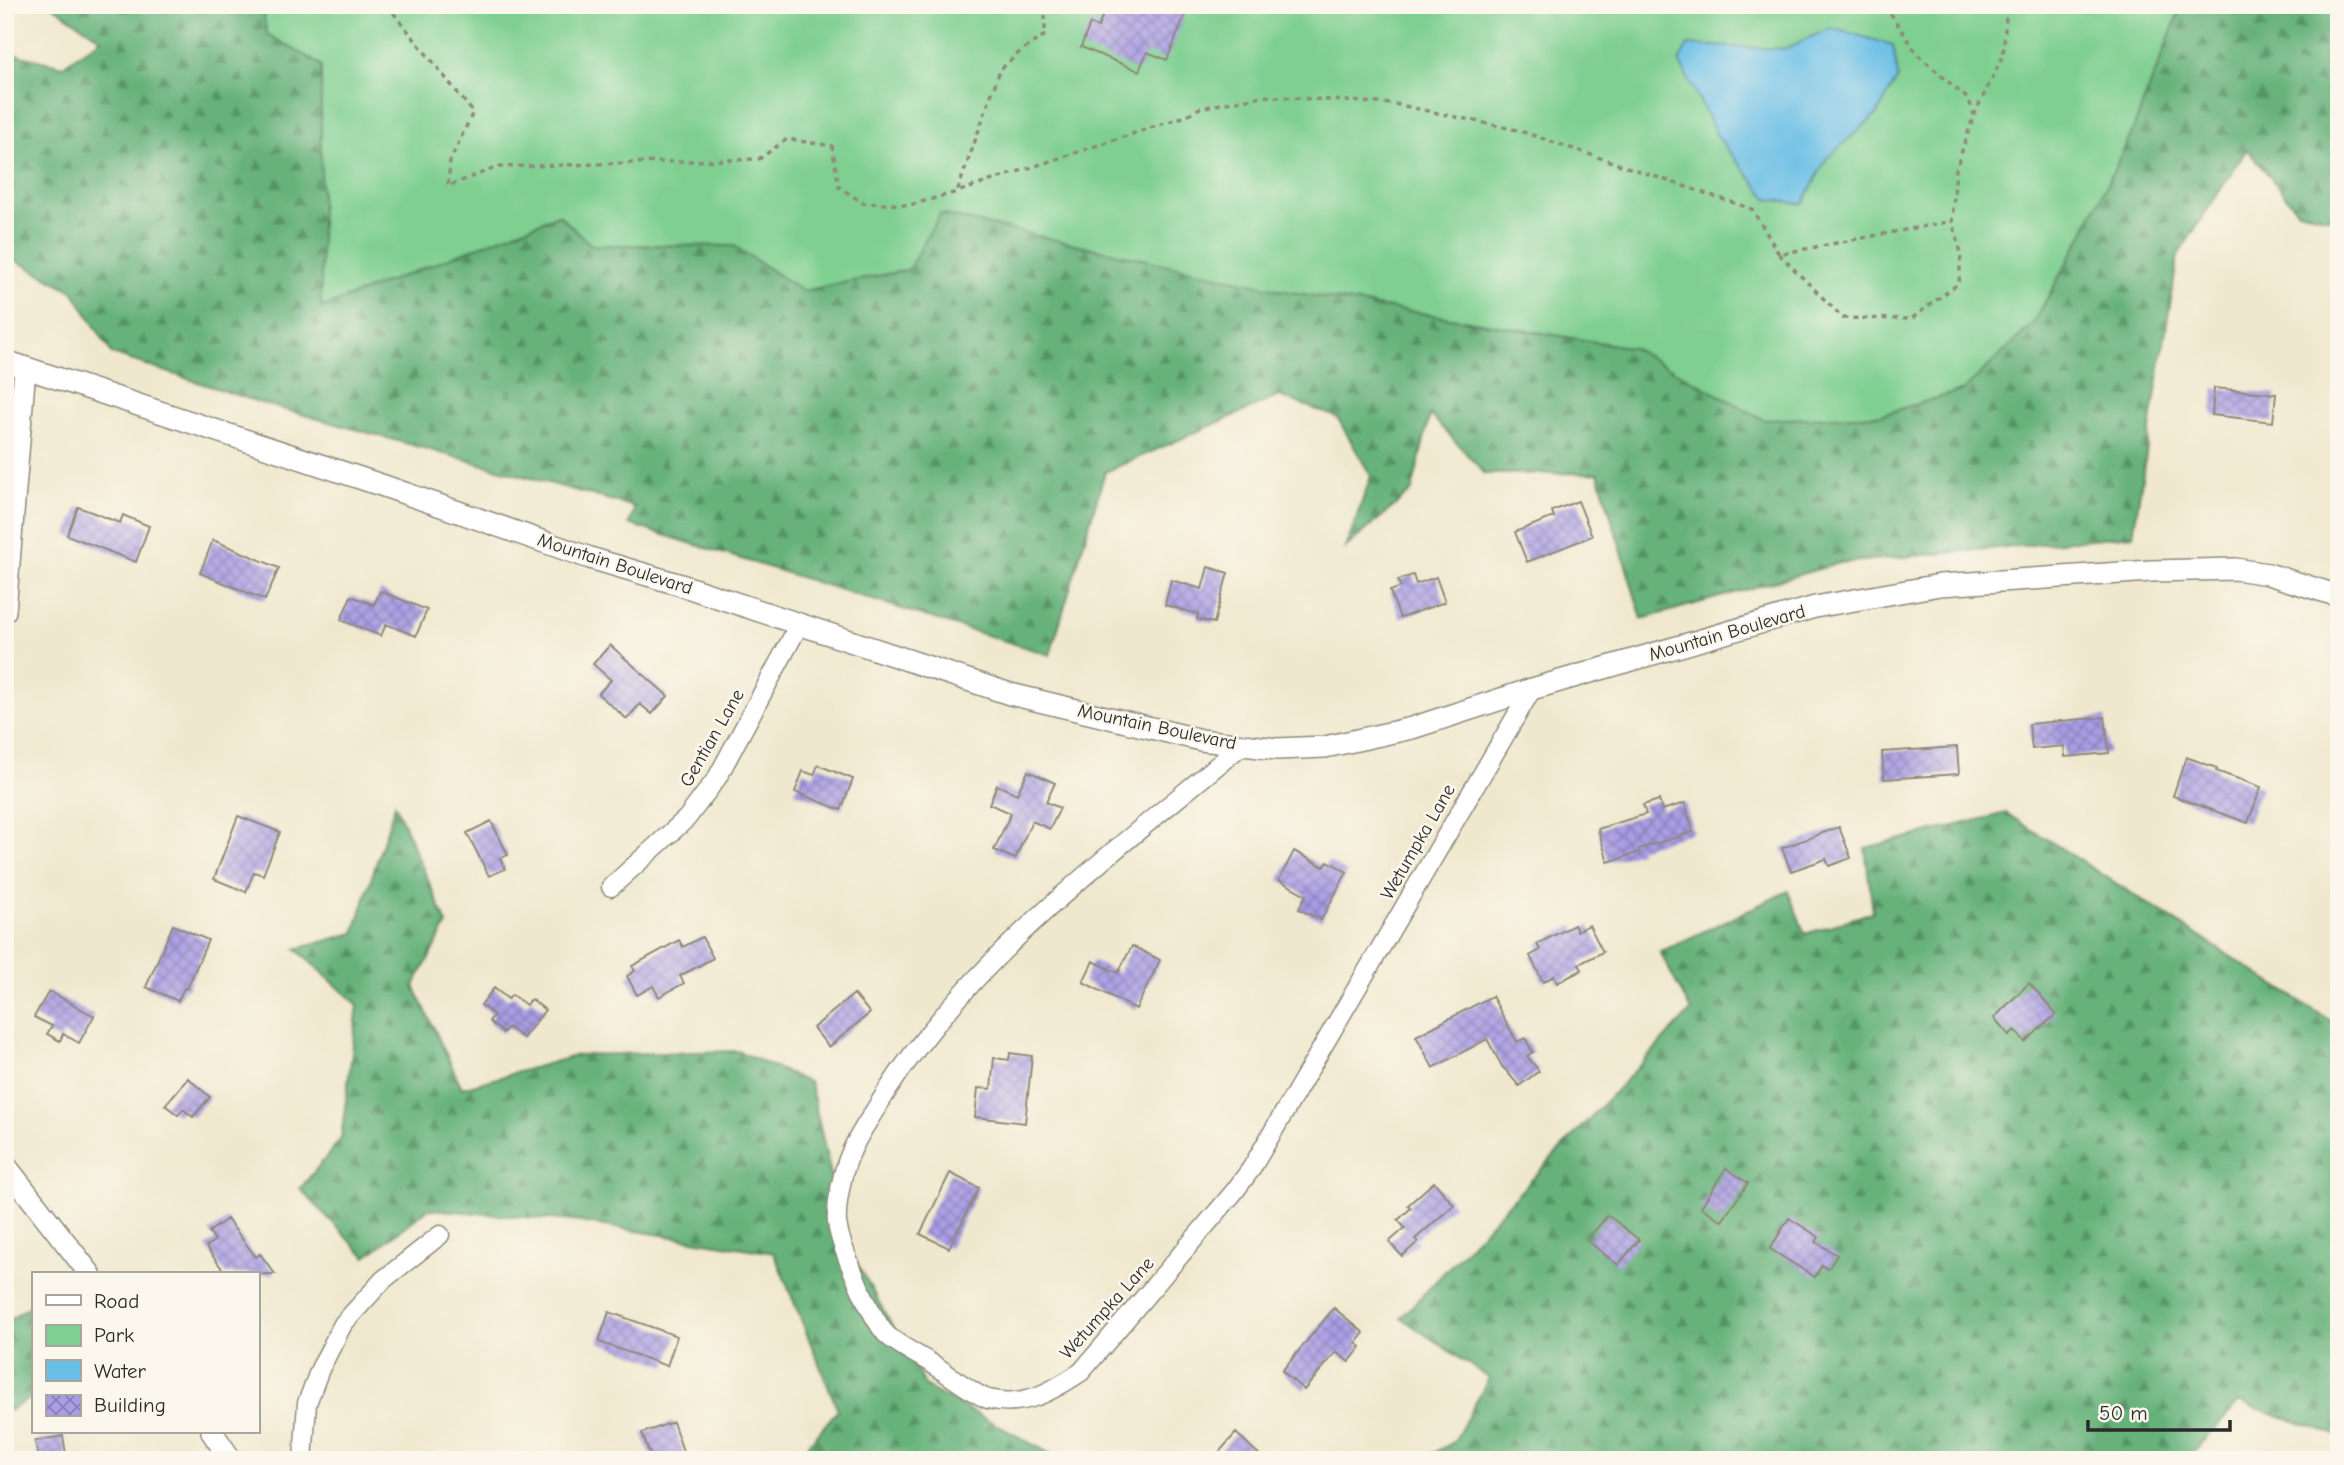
<svg xmlns="http://www.w3.org/2000/svg" width="2344" height="1465" viewBox="0 0 2344 1465" font-family="'Comic Neue',sans-serif">
	<style>
		.green { fill: #7ecf90; stroke: #547d5e; stroke-width: 2 }
		.forest { fill: url(#forest-firs); stroke: #486e52; stroke-width: 2 }
		.water { fill: #6abfe6; stroke: #4a7588; stroke-width: 2 }
		.building { fill: url(#building-cross-hatch) }
		.lines { fill: none; stroke-linecap: round; stroke-linejoin: round }
		.minor-casing { stroke: #8e8a7c; stroke-width: 21 }
		.tertiary-casing { stroke: #8e8a7c; stroke-width: 24 }
		.path { stroke: #8e8a7c; stroke-width: 3.5; stroke-dasharray: 5 5; stroke-linecap: butt }
		.minor { stroke: #fff; stroke-width: 18 }
		.tertiary { stroke: #fff; stroke-width: 21 }
		.labels { text-anchor: middle; dominant-baseline: central; stroke-width: 5; stroke-linejoin: round; paint-order: stroke }
		.street-label { font-size: 19px; fill: #2b2b2b; stroke: #fbf7ec }
	</style>
	<defs>
		<pattern id="forest-firs" width="22" height="20" patternUnits="userSpaceOnUse" patternTransform="scale(1.75)"><rect width="22" height="20" fill="#66b27a"/><path d="M5 1l3.5 6h-7zM16 11l3.5 6h-7z" fill="#549164"/></pattern>
		<pattern id="building-cross-hatch" width="8" height="8" patternUnits="userSpaceOnUse" patternTransform="scale(1.75)"><rect width="8" height="8" fill="#a99de4"/><path d="M0 0l8 8M0 8l8-8" fill="none" stroke="#8a80b9"/></pattern>
	</defs>
	<rect width="100%" height="100%" fill="#fbf7ec"/>
	<filter id="ink" filterUnits="userSpaceOnUse"><feTurbulence type="fractalNoise" baseFrequency=".0143" numOctaves="2"/><feDisplacementMap in="SourceGraphic" scale="14" xChannelSelector="R" yChannelSelector="G"/><feConvolveMatrix kernelMatrix="1 2 1 2 8 2 1 2 1" color-interpolation-filters="sRGB"/></filter>
	<filter id="wash" filterUnits="userSpaceOnUse"><feTurbulence type="fractalNoise" baseFrequency=".00686" numOctaves="4" result="noise"/><feDisplacementMap in="SourceGraphic" scale="28" xChannelSelector="R" yChannelSelector="G"/><feGaussianBlur stdDeviation="1.57" result="paint"/><feColorMatrix in="noise" values="0 0 0 0 0 0 0 0 0 0 0 0 0 0 0 0 0 1.4 0 .05"/><feComposite in="paint" operator="in"/></filter>
	<g filter="url(#wash)">
		<rect width="100%" height="100%" fill="#f0e8ce"/>
		<path class="green" d="M262,5H2182L2130,137L2083,234L2033,324L1964,390L1880,415L1764,420L1633,348L1290,292L908,270L803,291L734,246L591,245L559,215L321,308V65L266,34Z"/>
		<path class="forest" d="M51,5H262L267,34L321,65V308L559,215L591,245L734,246L803,291L908,270L940,214L1290,292L1633,348L1764,420L1880,415L1964,390L2033,324L2083,234L2130,137L2182,5H2339V220L2298,211L2247,149L2178,255L2133,535L1840,563L1642,619L1598,473L1485,474L1430,414L1412,491L1346,547L1371,476L1337,417L1279,396L1105,472L1050,655L629,524L635,507L261,403L112,354L73,291L5,255V52L63,66L101,39Z
			M395,804L447,924L414,986L462,1088L578,1055L738,1051L810,1083L847,1245L926,1387L1062,1460H795L838,1410L774,1253L574,1221L428,1209L366,1257L300,1189L341,1139L358,1005L296,949L354,933Z
			M2006,813L2339,1026V1436L2239,1402L2187,1460H1421L1454,1442L1489,1378L1401,1318L1691,1011L1660,952L1788,891L1805,934L1873,912L1865,848Z
			M33,1304V1397L5,1413V1323Z"/>
		<path class="water" d="M1831,28L1893,45L1898,77L1877,114L1826,159L1803,204L1768,199L1719,139L1679,61L1688,45L1784,49Z"/>
		<g id="blocks">
			<path class="building" d="M1107,5H1189L1167,60L1147,52L1139,71L1081,47L1090,24L1098,27Z
				M2214,388L2276,394L2273,422L2212,415Z
				M1578,501L1592,536L1527,562L1515,532L1554,517L1552,511Z
				M78,507L120,523L123,515L149,526L136,562L67,535Z
				M213,540L279,568L265,600L200,573Z
				M1208,567L1228,573L1214,623L1197,619L1198,614L1165,605L1171,580L1202,589Z
				M1413,575L1416,584L1436,577L1445,602L1400,618L1390,591L1401,587L1398,580Z
				M380,591L427,610L416,636L386,624L381,636L341,620L351,596L374,605Z
				M610,645L668,696L652,714L640,704L627,719L598,694L611,680L593,664Z
				M2105,717L2109,753L2065,757L2064,746L2032,749L2029,724Z
				M1957,747L1959,774L1884,779L1882,752Z
				M2186,757L2217,768L2216,771L2261,787L2248,823L2173,796Z
				M818,765L853,779L841,810L795,792L803,771L814,775Z
				M1028,771L1055,783L1046,802L1060,808L1050,829L1032,821L1015,859L994,850L1011,813L989,804L997,785L1017,794Z
				M1659,800L1662,810L1685,803L1693,832L1639,849L1640,852L1608,862L1598,829L1646,814L1643,805Z
				M238,816L280,832L263,875L254,872L246,892L214,879Z
				M491,821L508,855L500,858L505,869L489,876L467,833Z
				M1839,827L1851,858L1829,866L1826,859L1791,871L1782,848Z
				M1294,851L1324,867L1328,861L1347,872L1321,920L1299,909L1306,895L1279,880Z
				M173,925L208,940L187,989L184,988L178,1001L146,987Z
				M1574,925L1577,931L1589,925L1603,952L1579,964L1582,970L1557,983L1554,976L1543,982L1530,956L1540,950L1537,944Z
				M702,937L713,958L680,976L684,983L659,997L653,986L637,995L627,976L635,971L632,966L679,940L683,947Z
				M1132,946L1160,960L1136,1009L1083,982L1093,961L1118,973Z
				M2029,983L2056,1014L2025,1042L2015,1030L2009,1035L1994,1018Z
				M494,988L508,999L512,995L526,1005L531,999L545,1010L523,1038L508,1027L503,1033L489,1021L494,1015L481,1005Z
				M49,991L94,1016L79,1043L63,1034L60,1041L47,1034L52,1026L34,1017Z
				M854,994L870,1013L829,1047L813,1028Z
				M1492,996L1517,1042L1525,1038L1533,1052L1527,1056L1539,1071L1519,1086L1504,1068H1503L1487,1039L1433,1068L1416,1036Z
				M1010,1053L1032,1056L1025,1123L975,1117L978,1088L991,1089L994,1058L1009,1060Z
				M188,1078L210,1097L193,1117L183,1109L178,1115L165,1105Z
				M1726,1168L1748,1183L1722,1221L1701,1207Z
				M950,1173L979,1188L949,1248L920,1234Z
				M1434,1182L1454,1205L1415,1239L1418,1242L1402,1256L1389,1242L1405,1228L1398,1220L1411,1208L1408,1205Z
				M1608,1215L1639,1240L1618,1265L1587,1240Z
				M1789,1218L1819,1237L1816,1242L1837,1255L1828,1269L1822,1265L1815,1277L1770,1249Z
				M227,1219L256,1257L260,1254L275,1274H226L206,1247L215,1240L209,1232Z
				M1334,1308L1364,1333L1356,1343L1361,1347L1349,1362L1336,1352L1304,1390L1282,1371Z
				M609,1312L677,1336L667,1366L599,1342Z
				M673,1422L686,1460H652L642,1433Z
				M1236,1433L1265,1460H1212Z
				M63,1436L67,1460H39L35,1441Z"/>
		</g>
	</g>
	<g filter="url(#ink)">
		<use href="#blocks" fill-opacity="0" stroke="#8e8a7c" stroke-width="2"/>
		<g class="lines">
			<defs>
				<path id="minor" d="M1242,745C1118,849 975,954 887,1091C870,1119 851,1143 843,1175C840,1188 836,1209 837,1222C839,1244 871,1318 886,1334C894,1343 922,1357 934,1365C947,1373 975,1395 988,1399C1025,1408 1052,1391 1081,1372L1234,1192L1251,1169L1532,689
					M611,887L687,818L717,778L800,623
					M303,1460L307,1403L320,1369L343,1324L383,1280L440,1235"/>
				<path id="tertiary" d="M5,361L384,486L590,558L681,585L1010,694L1201,740L1277,749L1325,747L1412,728L1532,689L1815,607L1940,585L2151,571L2235,569L2268,574L2339,596
					M5,611L25,368
					M5,1165L90,1274
					M212,1432L231,1460"/>
			</defs>
			<use href="#minor" class="minor-casing"/>
			<use href="#tertiary" class="tertiary-casing"/>
			<path class="path" d="M387,5L473,112L450,161L448,186L497,167L759,159L787,139L832,146L839,187L863,203L910,205L957,192
				M1045,5V35L1022,50L1000,70L957,192L1183,117L1200,108L1263,96L1395,104L1517,130L1752,209L1779,254L1952,221L1956,169L1974,115L2003,56L2007,5
				M1885,5L1918,55L1969,100L1974,115
				M1779,254L1843,318L1911,319L1959,283L1961,253L1952,221"/>
			<use href="#minor" class="minor"/>
			<use href="#tertiary" class="tertiary"/>
		</g>
	</g>
	<g class="labels">
		<g class="street-label">
			<text transform="translate(615 564) rotate(18)">Mountain Boulevard</text>
			<text transform="translate(1727 633) rotate(-16)">Mountain Boulevard</text>
			<text transform="translate(1157 727) rotate(12)">Mountain Boulevard</text>
			<text transform="translate(712 738) rotate(-60)">Gentian Lane</text>
			<text transform="translate(1418 842) rotate(-60)">Wetumpka Lane</text>
			<text transform="translate(1107 1308) rotate(-48)">Wetumpka Lane</text>
		</g>
	</g>
	<rect width="2344" height="1465" fill="none" stroke="#fbf7ec" stroke-width="28"/>
	<rect x="32" y="1272" width="228" height="161" fill="#fbf7ec" stroke="#a8a59f" stroke-width="2"/>
	<rect x="46" y="1295" width="35" height="10" fill="#ffffff" stroke="#a8a59f" stroke-width="2"/>
	<text x="94" y="1308" font-size="21" fill="#2b2b2b">Road</text>
	<rect x="46" y="1325" width="35" height="21" fill="#7ecf90" stroke="#a8a59f" stroke-width="2"/>
	<text x="94" y="1342" font-size="21" fill="#2b2b2b">Park</text>
	<rect x="46" y="1360" width="35" height="21" fill="#6abfe6" stroke="#a8a59f" stroke-width="2"/>
	<text x="94" y="1378" font-size="21" fill="#2b2b2b">Water</text>
	<rect x="46" y="1395" width="35" height="21" fill="url(#building-cross-hatch)" stroke="#a8a59f" stroke-width="2"/>
	<text x="94" y="1412" font-size="21" fill="#2b2b2b">Building</text>
	<path d="M2088 1420v10h142v-10" fill="none" stroke="#2b2b2b" stroke-width="3.5"/>
	<text x="2099" y="1420" font-size="21" fill="#2b2b2b" stroke="#fbf7ec" stroke-width="5" paint-order="stroke">50 m</text>
</svg>
